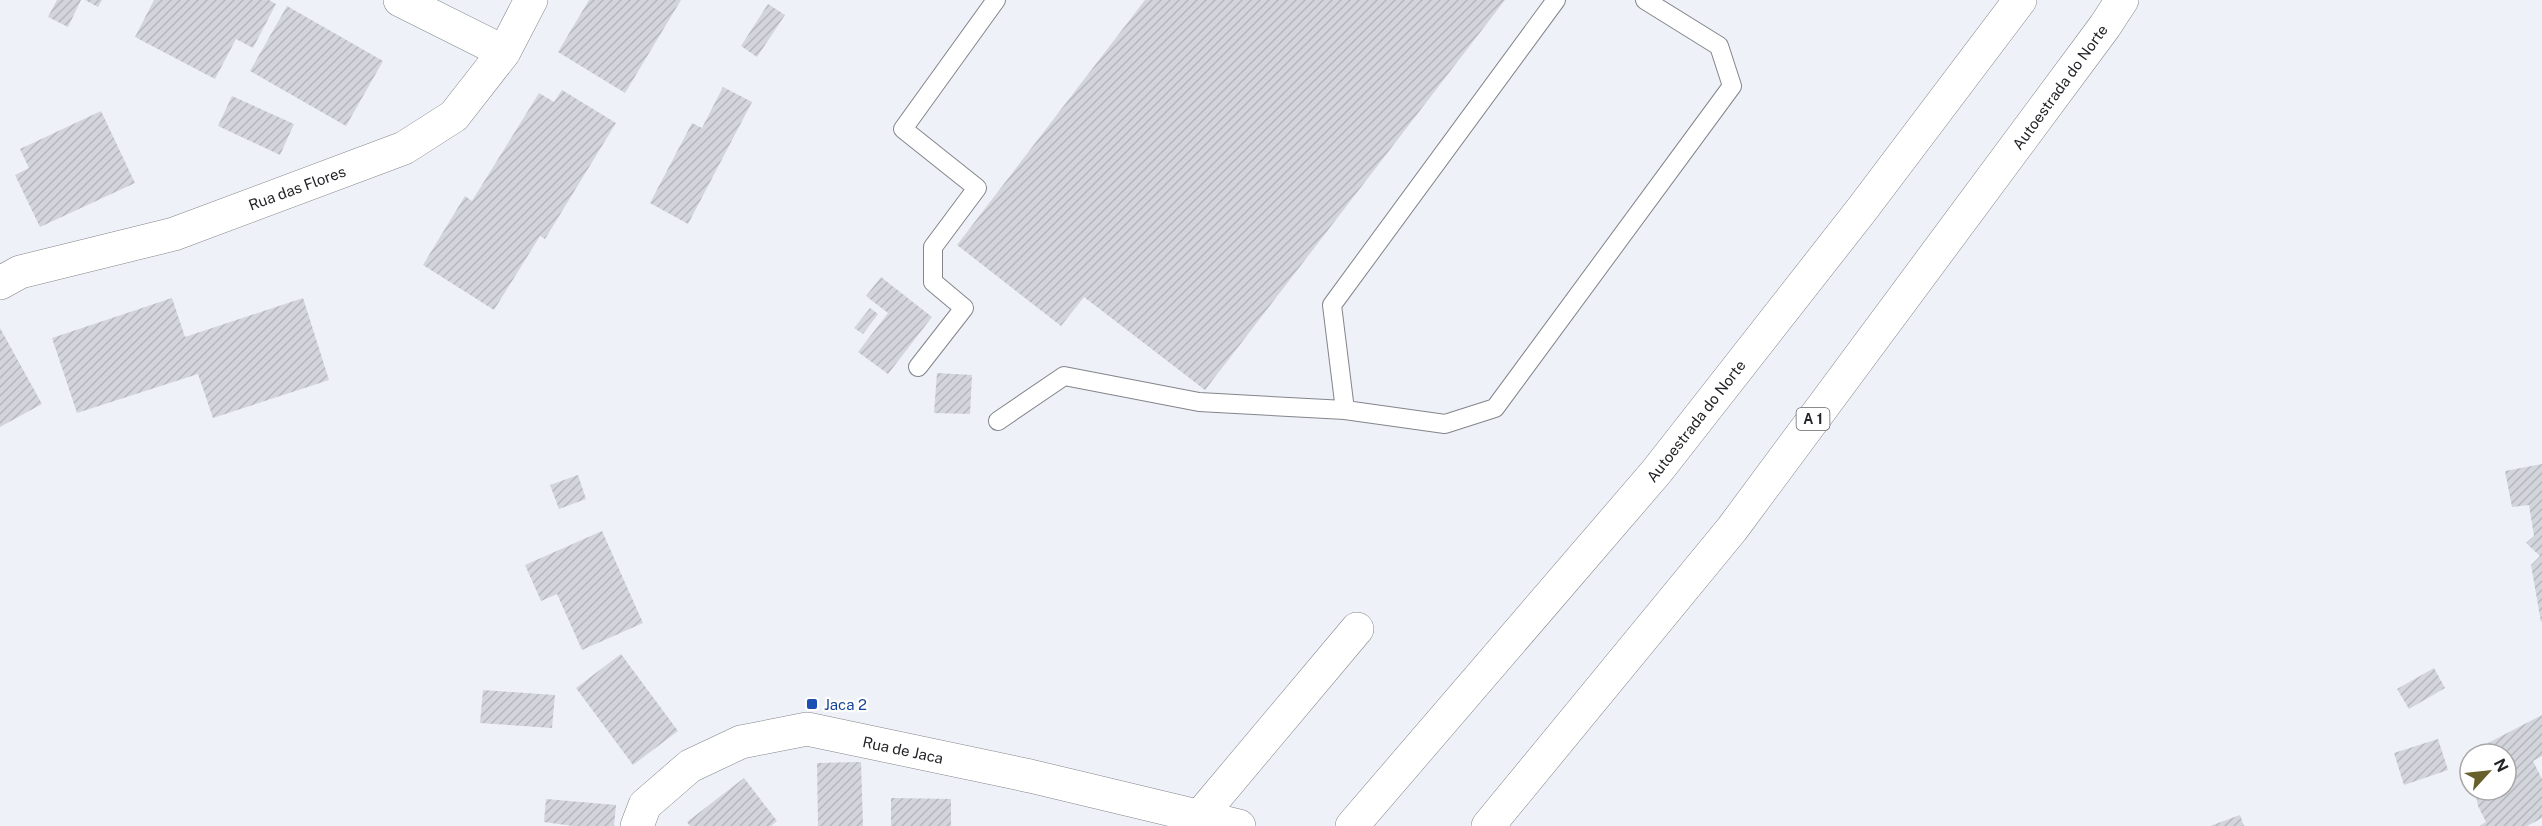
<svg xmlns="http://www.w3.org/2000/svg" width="2542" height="826" viewBox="0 0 2542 826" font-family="'Public Sans',sans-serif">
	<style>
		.building { fill: url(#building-hatch) }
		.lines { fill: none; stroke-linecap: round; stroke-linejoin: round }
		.lane-casing { stroke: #82858a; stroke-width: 20 }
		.street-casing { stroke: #82858a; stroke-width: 34 }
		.secondary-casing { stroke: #82858a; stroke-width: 34 }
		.highway-casing { stroke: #82858a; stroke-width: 34 }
		.lane { stroke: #fff; stroke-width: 18 }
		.street { stroke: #fff; stroke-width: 33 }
		.secondary { stroke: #fff; stroke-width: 33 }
		.highway { stroke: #fff; stroke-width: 33 }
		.transit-dot { fill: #1a4fb4; stroke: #fff; stroke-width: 2 }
		.labels { text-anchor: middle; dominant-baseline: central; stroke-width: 4.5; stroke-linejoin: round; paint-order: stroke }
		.shield { fill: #fff; stroke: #656668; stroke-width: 1.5 }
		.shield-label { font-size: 14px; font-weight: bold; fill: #232427 }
		.street-label { font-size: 15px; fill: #232427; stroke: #fff }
		.transit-label { font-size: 15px; fill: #164399; stroke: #fff; text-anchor: start }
	</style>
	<defs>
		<pattern id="building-hatch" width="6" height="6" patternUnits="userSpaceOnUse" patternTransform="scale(1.5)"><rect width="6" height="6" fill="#d3d5dc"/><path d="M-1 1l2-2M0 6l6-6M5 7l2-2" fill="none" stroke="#b5b7bd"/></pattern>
	</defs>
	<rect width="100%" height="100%" fill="#eff1f8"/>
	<path class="building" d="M57,0H81L68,27L48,17Z
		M85,0H102L98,7Z
		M154,0H269L276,4L253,48L236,39L215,79L135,37Z
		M589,0H681L625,93L558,52Z
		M1145,0H1505L1205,390L1084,297L1061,326L957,245Z
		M768,4L785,15L757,57L741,46Z
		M287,6L383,61L346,126L250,71Z
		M723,87L752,102L688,224L650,203L692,123L702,128Z
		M562,90L616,123L545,239L540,236L494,310L423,265L465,196L472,201L539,93L554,102Z
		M232,96L294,124L280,155L218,126Z
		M101,111L135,183L40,227L15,175L29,168L20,149Z
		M881,277L932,317L888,374L858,352L888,313L866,296Z
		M172,298L185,337L303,298L329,380L213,418L198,374L77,413L52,338Z
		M870,308L878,314L863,334L854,328Z
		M0,328L42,404L0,427Z
		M937,373L972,375L970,414L934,413Z
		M2542,464V622H2541L2531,565L2540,556L2526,543L2534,536L2529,505L2512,507L2505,471Z
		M578,475L586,499L559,509L550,485Z
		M602,531L643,623L582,650L557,594L541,601L525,565Z
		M621,654L678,731L633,765L576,688Z
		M2434,668L2445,688L2409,709L2397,689Z
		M483,690L555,695L552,728L480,723Z
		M2542,715V756L2533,761L2542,779V818L2527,826H2479L2486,822L2478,806L2475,790H2506V754H2490L2488,743Z
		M2438,739L2448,770L2404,785L2394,753Z
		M861,762L863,826H818L817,763Z
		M744,778L777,821L771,826H690L687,822Z
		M891,798L951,799V826H891Z
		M546,799L616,805L614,826H573L544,822Z
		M2240,815L2244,826H2210Z"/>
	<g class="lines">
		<defs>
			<path id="lane" d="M918,367L964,308L933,282V247L977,188L903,129L996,0
				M1345,410L1332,305L1556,0
				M998,421L1064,376L1199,402L1345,410L1445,424L1495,408L1732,86L1719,46L1645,0"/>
			<path id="street" d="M400,0L504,52
				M0,283L20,272L174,234L404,148L454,116L504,52L531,0
				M1200,816L1357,629"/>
			<path id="secondary" d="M637,826L645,805L690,766L741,742L807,729L1030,776L1239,826"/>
			<path id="highway" d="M1352,826L1657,471L1863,208L2020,0
				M1488,826L1732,529L2105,26L2122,0"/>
		</defs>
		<use href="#lane" class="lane-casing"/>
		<use href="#street" class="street-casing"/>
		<use href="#secondary" class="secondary-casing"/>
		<use href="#highway" class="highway-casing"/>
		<use href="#lane" class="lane"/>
		<use href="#street" class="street"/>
		<use href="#secondary" class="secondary"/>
		<use href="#highway" class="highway"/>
	</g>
	<rect class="transit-dot" x="806" y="698" width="12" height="12" rx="3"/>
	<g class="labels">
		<rect class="shield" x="1796.5" y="408" width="33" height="22" rx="4.5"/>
		<g class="shield-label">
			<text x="1813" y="419">A 1</text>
		</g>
		<g class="street-label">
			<text transform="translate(2060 87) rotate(-54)">Autoestrada do Norte</text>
			<text transform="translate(297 188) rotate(-20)">Rua das Flores</text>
			<text transform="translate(1696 421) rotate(-52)">Autoestrada do Norte</text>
			<text transform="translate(903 750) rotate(12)">Rua de Jaca</text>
		</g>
		<g class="transit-label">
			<text x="824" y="704">Jaca 2</text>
		</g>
	</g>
	<g transform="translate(2488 772) rotate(63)"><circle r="28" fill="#ffffff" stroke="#a7a7a9" stroke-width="1.5"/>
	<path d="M0-4.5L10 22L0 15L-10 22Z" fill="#67602c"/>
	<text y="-9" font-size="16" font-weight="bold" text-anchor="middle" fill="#232427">N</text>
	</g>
</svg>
